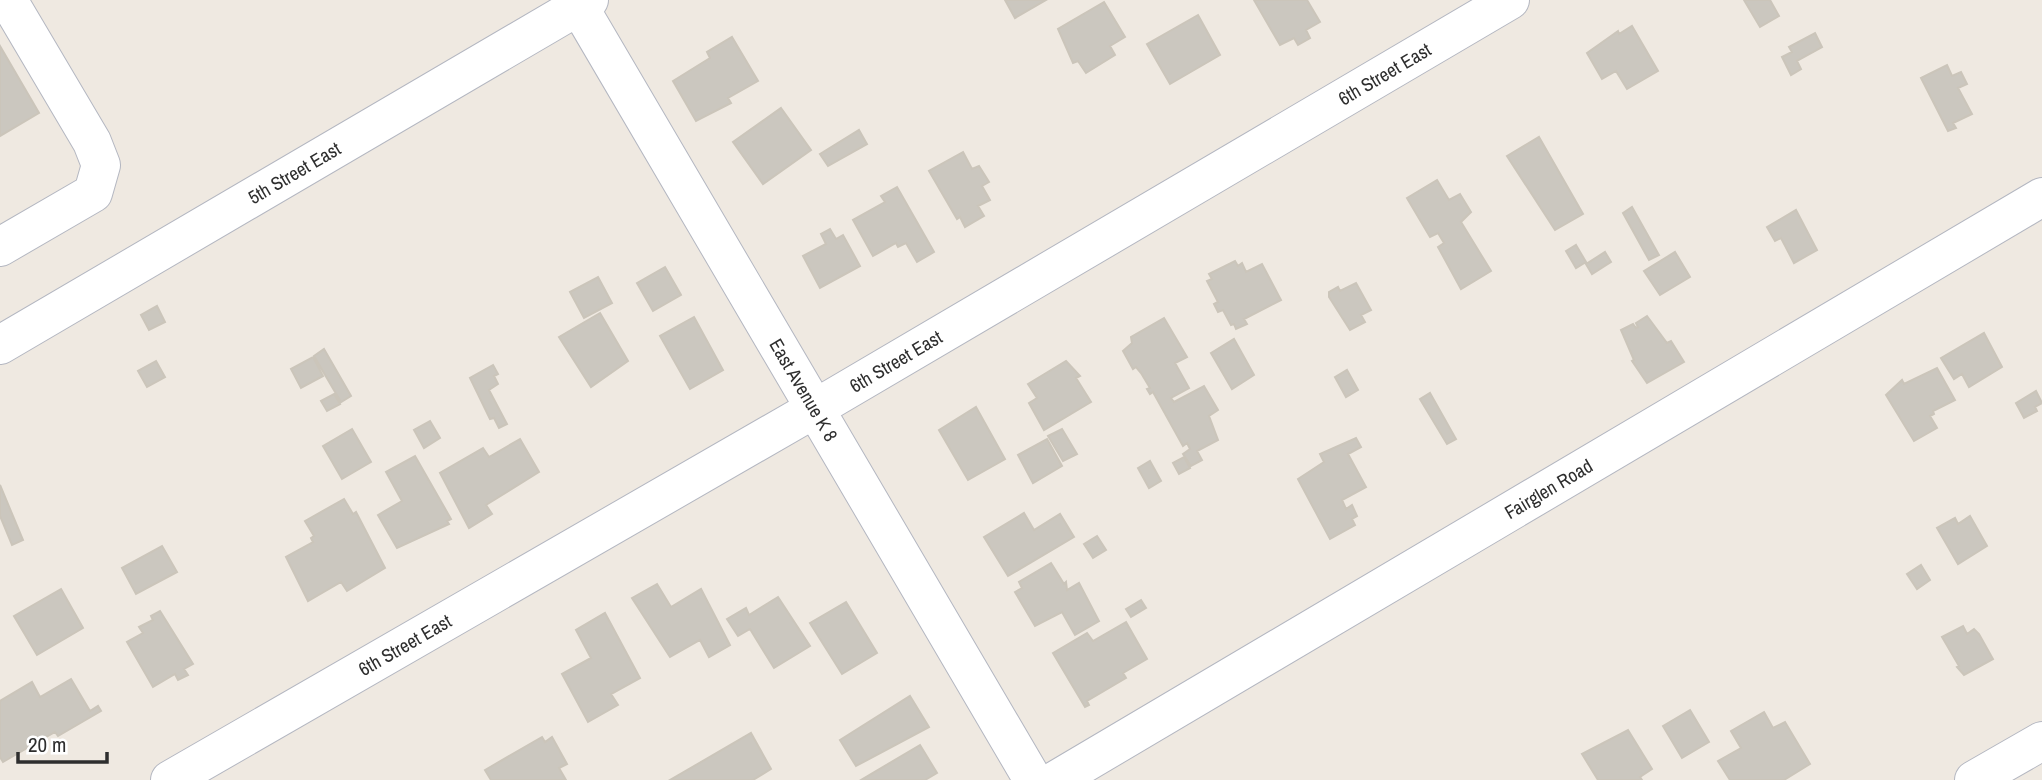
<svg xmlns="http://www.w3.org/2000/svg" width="2042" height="780" viewBox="0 0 2042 780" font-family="'Archivo Narrow',sans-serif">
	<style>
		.building { fill: #cbc7bf; stroke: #cbc5ba; stroke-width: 2 }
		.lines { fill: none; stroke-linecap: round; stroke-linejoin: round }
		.minor-casing { stroke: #b4b7c1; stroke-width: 40 }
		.minor { stroke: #fff; stroke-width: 38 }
		.labels { text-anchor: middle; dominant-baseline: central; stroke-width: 5; stroke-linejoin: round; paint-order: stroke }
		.street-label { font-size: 19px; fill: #2e2e2e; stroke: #fff }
	</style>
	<rect width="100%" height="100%" fill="#efe9e1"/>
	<path class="building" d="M1005,0H1046L1015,18Z
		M1254,0H1307L1320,22L1306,30L1310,38L1298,45L1294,38L1280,45Z
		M1744,0H1770L1779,16L1760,27Z
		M1104,2L1125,37L1110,46L1115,55L1086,73L1078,61L1073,63L1058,29Z
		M1198,15L1220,55L1170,84L1147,44Z
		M1632,26L1658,71L1627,89L1616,71L1602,79L1587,53L1618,31L1619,34Z
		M1815,33L1822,47L1797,61L1801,69L1791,75L1782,57L1792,52L1789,47Z
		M732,37L758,81L728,98L731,103L696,121L673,81L710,58L707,52Z
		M0,46L39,113L0,136Z
		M1947,65L1952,76L1961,72L1967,84L1958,88L1972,114L1953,123L1956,128L1948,131L1921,78Z
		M781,108L811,150L763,184L733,142Z
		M859,130L867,144L828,166L820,154Z
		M1539,137L1583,214L1555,230L1507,156Z
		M963,152L972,169L979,166L989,182L982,186L990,200L978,206L984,216L965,227L960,217L957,219L929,171Z
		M1437,180L1449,200L1460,194L1471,212L1461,222L1491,271L1461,289L1438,247L1444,243L1438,233L1430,237L1407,198Z
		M897,187L934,252L917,262L906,243L898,247L896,243L873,256L853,220L885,202L881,196Z
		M1632,207L1659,255L1649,260L1623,213Z
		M1796,210L1817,250L1794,263L1781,238L1775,241L1767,227Z
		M830,229L836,239L843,235L860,266L820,288L803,256L826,244L821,234Z
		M1576,245L1586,262L1576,268L1566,251Z
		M1605,252L1611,262L1592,274L1586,264Z
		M1675,252L1690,277L1660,295L1644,271Z
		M1235,261L1238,266L1242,263L1246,272L1262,264L1281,300L1244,319L1247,324L1236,329L1234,324L1231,325L1223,310L1218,312L1214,304L1218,302L1207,281L1212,279L1209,274Z
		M665,267L681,295L653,311L637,283Z
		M598,277L612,303L584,318L570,292Z
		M1356,283L1371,310L1361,315L1365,322L1350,330L1329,297V292L1338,287L1340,291Z
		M157,306L165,322L149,330L141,315Z
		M600,313L628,361L591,387L559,337Z
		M1647,316L1667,343L1671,341L1684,362L1647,383L1632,361L1634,360L1621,330L1633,324L1636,328L1638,327L1636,323Z
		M694,317L723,370L690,389L660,336Z
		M1164,318L1187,357L1175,363L1189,388L1171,398L1174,402L1204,386L1218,410L1209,416L1218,440L1197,451L1202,460L1191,466L1183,454L1190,449L1187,443L1183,446L1153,392L1150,394L1147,389L1150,388L1141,373L1136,367L1133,369L1123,351L1132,343L1131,337Z
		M1984,333L2002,367L1969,387L1962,374L1954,379L1941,358Z
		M1234,339L1254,375L1232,389L1211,353Z
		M324,349L351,396L341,402L314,356Z
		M313,357L323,376L301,388L291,369Z
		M156,361L165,377L147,387L138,371Z
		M1066,361L1080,376L1076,378L1091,402L1044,430L1029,403L1037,398L1028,384Z
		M493,365L498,374L494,376L498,384L489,390L507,424L499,428L494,418L490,419L470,378Z
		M1937,368L1955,400L1933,411L1934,414L1930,416L1937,428L1914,441L1886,395L1902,380L1904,384Z
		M1347,370L1358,390L1346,397L1335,377Z
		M2036,391L2042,403L2035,407L2037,411L2024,418L2016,403Z
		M1430,393L1456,439L1447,444L1420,399Z
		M334,394L340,404L327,411L321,401Z
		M976,407L1005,459L968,480L939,430Z
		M430,421L440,438L424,448L414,430Z
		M352,429L371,462L342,479L323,446Z
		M1062,429L1077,454L1063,461L1048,436Z
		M1356,438L1361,447L1348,454L1366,487L1342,500L1346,509L1352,505L1357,516L1352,519L1355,525L1330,539L1298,479L1324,462L1320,454Z
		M520,439L539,472L486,505L492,514L469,528L440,473L483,448L489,457Z
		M1047,439L1062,466L1033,483L1018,455Z
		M415,456L451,519L447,521L449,524L397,548L378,515L402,501L386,472Z
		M1184,457L1190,468L1179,474L1173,463Z
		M1150,461L1161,481L1149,488L1138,468Z
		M0,485L23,540L12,545L0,516Z
		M344,499L353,514L356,512L385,568L347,591L341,582L308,601L286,557L313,542L311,538L314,536L305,521Z
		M1024,513L1034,530L1060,514L1074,537L1008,576L984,537Z
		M1970,516L1987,546L1958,564L1937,528L1955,518L1958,524Z
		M1097,536L1106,550L1093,558L1084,544Z
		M162,546L177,572L136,594L122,568Z
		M1051,563L1064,584L1066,582L1067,590L1079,583L1099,621L1075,635L1062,612L1035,626L1015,592L1022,588L1019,582Z
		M1921,565L1930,580L1917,589L1907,574Z
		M657,584L671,607L701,589L730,645L709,657L700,640L670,657L632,598Z
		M61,589L83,628L37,655L14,616Z
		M778,597L810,646L774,668L750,629L738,636L727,619L746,608L749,615Z
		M1141,600L1146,608L1131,617L1126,609Z
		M846,602L877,653L842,674L810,623Z
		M160,611L193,664L184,669L188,675L178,680L175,674L153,687L127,642L143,633L139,627L153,620L151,616Z
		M605,613L640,678L611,694L618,705L588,722L562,674L591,658L576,630Z
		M1126,622L1147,659L1123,673L1126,678L1087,701L1089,705L1085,707L1053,653L1087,633L1093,641Z
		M1963,626L1967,634L1974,629L1979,634L1993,659L1964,675L1957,667L1959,666L1942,637Z
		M71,679L90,711L98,706L101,711L58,736L55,732L3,762L0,757V701L32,682L40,697Z
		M910,696L929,727L856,766L840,740Z
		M1690,710L1709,742L1682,758L1663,726Z
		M1764,712L1773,728L1785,722L1810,764L1784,780H1730L1718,761L1741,748L1731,731Z
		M1628,730L1652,769L1640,777L1642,780H1598L1582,754Z
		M751,733L771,769L753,780H670Z
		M542,737L545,742L552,737L567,764L559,768L566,780H491L485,770Z
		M920,745L937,773L925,780H861Z"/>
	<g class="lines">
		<defs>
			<g id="minor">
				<path id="s1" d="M575,0L1033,780"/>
				<path d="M0,247L93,193L101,165L92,142L8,0"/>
				<path id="s2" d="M0,345L589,0"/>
				<path id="s3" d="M170,780L816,408L1510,0"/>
				<path id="s4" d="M1056,780L2042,197"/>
				<path d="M1974,780L2042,741"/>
			</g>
		</defs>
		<use href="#minor" class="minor-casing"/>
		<use href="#minor" class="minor"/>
	</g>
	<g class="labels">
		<g class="street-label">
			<text stroke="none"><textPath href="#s3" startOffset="1405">6th Street East</textPath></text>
			<text stroke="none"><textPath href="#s2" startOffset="341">5th Street East</textPath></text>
			<text stroke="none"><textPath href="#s3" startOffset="838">6th Street East</textPath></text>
			<text stroke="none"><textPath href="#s1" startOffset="452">East Avenue K 8</textPath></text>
			<text stroke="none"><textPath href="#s4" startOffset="572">Fairglen Road</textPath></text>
			<text stroke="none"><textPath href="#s3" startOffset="271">6th Street East</textPath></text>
		</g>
	</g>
	<path d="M18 752v10h89v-10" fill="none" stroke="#2e2e2e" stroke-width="3.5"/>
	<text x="28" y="752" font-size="21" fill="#2e2e2e" stroke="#ffffff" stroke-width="5" paint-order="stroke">20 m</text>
</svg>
